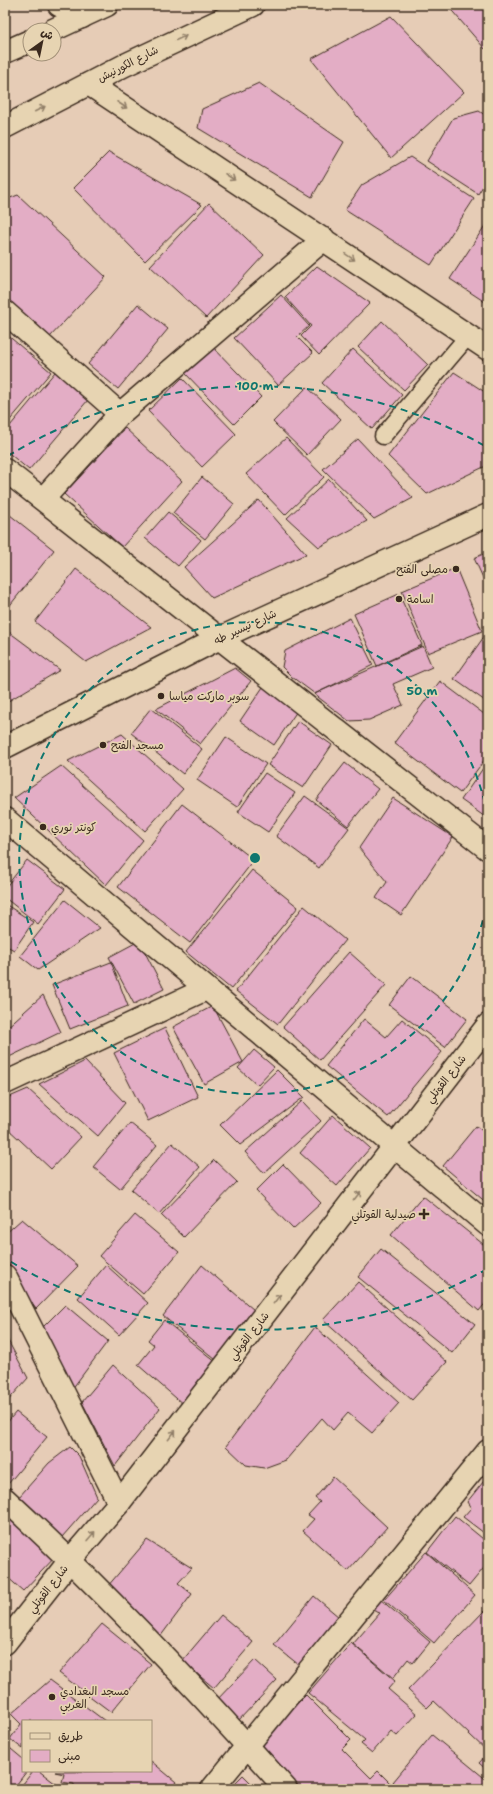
<svg xmlns="http://www.w3.org/2000/svg" width="493" height="1794" viewBox="0 0 493 1794" font-family="'Shantell Sans','Playpen Sans Arabic',sans-serif">
	<style>
		.building { fill: #e3adc5; stroke: #3b2a1e }
		.lines { fill: none; stroke-linecap: round; stroke-linejoin: round }
		.lane-casing { stroke: #3b2a1e; stroke-width: 19 }
		.street-casing { stroke: #3b2a1e; stroke-width: 25 }
		.secondary-casing { stroke: #3b2a1e; stroke-width: 25 }
		.lane { stroke: #e7d4b2; stroke-width: 16 }
		.street { stroke: #e7d4b2; stroke-width: 22 }
		.secondary { stroke: #e7d4b2; stroke-width: 22 }
		.oneway { stroke: #917f68 }
		.ring { fill: none; stroke: #0f766e; stroke-width: 2; stroke-dasharray: 7 5 }
		.poi-dot { fill: #3b2a1e; stroke: #e7d4b2; stroke-width: 1.5 }
		.labels { text-anchor: middle; dominant-baseline: central; stroke-width: 3.5; stroke-linejoin: round; paint-order: stroke }
		.street-label { font-size: 11px; fill: #3b2a1e; stroke: #e7d4b2 }
		.poi-label { font-size: 11px; fill: #3b2a1e; stroke: #e7d4b2; text-anchor: start }
		.centre { fill: #0f766e; stroke: #e7d4b2; stroke-width: 2 }
		.ring-label { font-size: 12px; text-anchor: middle; font-weight: bold; fill: #0f766e; stroke: #e7d4b2; stroke-width: 3.5; stroke-linejoin: round; paint-order: stroke }
	</style>
	<rect width="100%" height="100%" fill="#e6ccb6"/>
	<filter id="ink" filterUnits="userSpaceOnUse"><feTurbulence type="fractalNoise" baseFrequency=".025" numOctaves="2"/><feDisplacementMap in="SourceGraphic" scale="8" xChannelSelector="R" yChannelSelector="G"/><feConvolveMatrix kernelMatrix="1 2 1 2 8 2 1 2 1" color-interpolation-filters="sRGB"/></filter>
	<g filter="url(#ink)">
		<path class="building" d="M447,5H488V46L485,49Z
			M391,16L464,92L391,158L311,59Z
			M259,83L344,142L312,197L198,128L202,109Z
			M479,111L488,117V178L478,194L427,161L453,118Z
			M109,152L202,205L145,261L73,188Z
			M410,157L474,199L431,265L345,210L362,185Z
			M18,195L106,277L49,338L5,296V200Z
			M209,203L264,255L206,318L150,266Z
			M488,221V304L450,279Z
			M317,266L370,303L319,355L301,336L311,326L285,297Z
			M281,295L309,326L297,337L313,353L278,385L234,338Z
			M138,304L168,329L118,389L88,364Z
			M382,321L428,365L404,390L358,347Z
			M5,333L51,372L5,426Z
			M211,345L261,397L234,424L184,372Z
			M353,349L402,395L372,429L322,383Z
			M55,372L88,400L29,470L5,450V432Z
			M454,372L488,394V465L427,494L388,456Z
			M182,378L236,434L202,467L148,411Z
			M307,387L341,419L307,455L273,422Z
			M125,428L182,481L122,547L64,494Z
			M286,438L324,477L285,515L246,474Z
			M358,439L413,498L374,519L323,469Z
			M202,477L234,504L205,539L173,513Z
			M329,479L367,521L319,547L287,518Z
			M259,500L306,554L212,598L184,567Z
			M5,511L54,550L7,609L5,608Z
			M168,512L201,540L178,566L145,538Z
			M488,552V589L474,558Z
			M456,568L482,631L428,653L402,591Z
			M76,569L151,627L86,662L35,622Z
			M399,594L422,645L377,666L354,614Z
			M350,618L373,665L315,694L292,677L282,667L285,651Z
			M5,629L60,670L5,703Z
			M488,631V703L454,679Z
			M423,646L432,667L393,684L403,705L369,720L349,721L314,694Z
			M235,668L251,681L200,744L156,709Z
			M440,681L488,717V755L460,793L394,743Z
			M263,687L297,711L274,745L240,721Z
			M151,708L202,749L183,774L131,733Z
			M298,721L332,745L303,788L268,765Z
			M122,734L183,789L145,831L68,761Z
			M226,737L266,764L237,807L197,780Z
			M488,761V819L461,800Z
			M345,763L378,789L348,826L316,800Z
			M61,766L143,840L106,885L14,798Z
			M265,773L295,793L268,832L238,812Z
			M305,796L349,828L319,868L276,836Z
			M393,798L453,837L401,915L376,898L387,882L359,848Z
			M182,804L254,860L190,943L118,887Z
			M27,860L65,889L38,924L5,898V888Z
			M252,870L298,907L231,989L186,952Z
			M65,900L100,928L38,970L20,956Z
			M5,904L33,922L14,950L5,945Z
			M304,906L345,940L278,1024L236,991Z
			M139,941L164,989L134,1004L109,957Z
			M349,952L386,985L320,1060L283,1027Z
			M111,962L128,1006L70,1029L52,985Z
			M411,976L467,1019L445,1047L389,1005Z
			M43,995L61,1032L5,1059V1029Z
			M213,1006L243,1062L204,1084L173,1027Z
			M364,1019L386,1037L402,1019L442,1052L388,1117L326,1066Z
			M165,1028L198,1097L148,1121L114,1053Z
			M254,1050L274,1067L257,1085L238,1068Z
			M85,1061L125,1103L98,1136L39,1084Z
			M277,1070L304,1097L240,1145L220,1125Z
			M28,1089L81,1137L51,1169L5,1126V1099Z
			M302,1101L321,1121L264,1173L245,1152Z
			M333,1115L370,1148L337,1186L300,1153Z
			M130,1123L157,1145L120,1189L93,1167Z
			M476,1126L488,1135V1204L443,1166Z
			M172,1143L200,1167L159,1214L131,1190Z
			M214,1160L237,1182L184,1237L161,1215Z
			M283,1164L321,1203L293,1229L256,1191Z
			M423,1196L488,1248V1300L479,1311L391,1235Z
			M135,1215L179,1252L143,1294L99,1256Z
			M22,1219L78,1266L36,1309L5,1268V1234Z
			M381,1249L475,1324L452,1353L358,1277Z
			M106,1265L148,1303L119,1335L78,1298Z
			M202,1265L254,1310L216,1360L163,1316Z
			M358,1282L447,1362L412,1400L323,1320Z
			M65,1305L108,1341L72,1389L40,1330Z
			M164,1320L217,1363L184,1405L138,1365L154,1345L148,1340Z
			M315,1327L399,1403L372,1433L348,1413L333,1430L322,1418L286,1460L264,1468L246,1465L226,1446Z
			M5,1335L28,1378L5,1404Z
			M113,1365L160,1408L115,1466L82,1402Z
			M16,1412L47,1437L8,1484L5,1481V1425Z
			M70,1447L79,1456L97,1497L62,1537L19,1497L49,1463Z
			M488,1476V1536L463,1517L471,1508L467,1502Z
			M333,1477L387,1527L348,1571L303,1531L314,1519L308,1515L320,1502L315,1498Z
			M5,1501L57,1555L23,1591L5,1575Z
			M455,1516L488,1543V1563L469,1586L427,1552Z
			M147,1540L192,1568L178,1583L192,1594L160,1637L107,1587Z
			M426,1552L475,1595L434,1643L384,1600Z
			M314,1596L339,1617L299,1665L274,1645Z
			M380,1599L430,1642L413,1663L408,1659L393,1678L353,1644L380,1613L372,1610Z
			M484,1611L488,1615V1752L434,1701L427,1708L408,1690Z
			M221,1615L253,1642L214,1688L182,1661Z
			M102,1624L151,1664L111,1712L59,1673Z
			M351,1643L395,1681L388,1689L417,1714L397,1736L391,1731L372,1753L361,1744L365,1740L308,1693Z
			M255,1660L277,1680L237,1722L215,1702Z
			M50,1680L105,1721H23V1749L10,1739L21,1724L11,1714Z
			M306,1695L351,1740L342,1749L371,1778L378,1771L396,1789H291L251,1750Z
			M432,1735L488,1781L482,1789H402L393,1782Z
			M5,1744L23,1759V1771H27L13,1789H5Z
			M488,1753V1771L479,1763Z
			M151,1761L176,1782L171,1789H74V1784L62,1782L64,1774L55,1772L151,1771Z
			M33,1771H39L60,1787L59,1789H19Z
			M243,1775L257,1789H229Z"/>
		<g class="lines">
			<defs>
				<path id="lane" d="M383,436L468,336"/>
				<path id="street" d="M59,5L82,17
					M89,84L488,349
					M5,312L120,414
					M5,470L488,849
					M43,499L120,414L324,239
					M5,819L488,1225
					M5,1083L206,989
					M5,1276L119,1503
					M5,1499C104,1590 196,1688 286,1789
					M212,1789L488,1451"/>
				<path id="secondary" d="M53,30L107,5
					M5,52L30,41
					M5,127L125,65L253,5
					M5,747L220,638L488,515
					M5,1643L71,1559L119,1503L488,1025"/>
			</defs>
			<use href="#lane" class="lane-casing"/>
			<use href="#street" class="street-casing"/>
			<use href="#secondary" class="secondary-casing"/>
			<use href="#lane" class="lane"/>
			<use href="#street" class="street"/>
			<use href="#secondary" class="secondary"/>
		</g>
		<defs><path id="oneway-shaft" d="M-6 0H5M1.5-3L5.5 0L1.5 3" fill="none" stroke-width="1.6" stroke-linecap="round" stroke-linejoin="round"/></defs>
		<g class="oneway">
			<use href="#oneway-shaft" transform="translate(181 38) rotate(-25)"/>
			<use href="#oneway-shaft" transform="translate(122 105) rotate(33)"/>
			<use href="#oneway-shaft" transform="translate(40 109) rotate(-27)"/>
			<use href="#oneway-shaft" transform="translate(230 177) rotate(33)"/>
			<use href="#oneway-shaft" transform="translate(350 257) rotate(34)"/>
			<use href="#oneway-shaft" transform="translate(357 1196) rotate(-52)"/>
			<use href="#oneway-shaft" transform="translate(277 1299) rotate(-52)"/>
			<use href="#oneway-shaft" transform="translate(172 1435) rotate(-52)"/>
			<use href="#oneway-shaft" transform="translate(91 1536) rotate(-49)"/>
		</g>
	</g>
	<g class="ring">
		<path d="M488 897A236 236 0 1 1 488 819"/>
		<path d="M487 1269A472 472 0 0 1 8 1260M8 456A472 472 0 0 1 487 447"/>
	</g>
	<g class="poi-dot">
		<circle cx="456" cy="569" r="4"/>
		<circle cx="399" cy="599" r="4"/>
		<circle cx="161" cy="696" r="4"/>
		<circle cx="103" cy="745" r="4"/>
		<circle cx="43" cy="827" r="4"/>
		<path d="M422 1208h4v4h4v4h-4v4h-4v-4h-4v-4h4z"/>
		<circle cx="52" cy="1697" r="4"/>
	</g>
	<g class="labels">
		<g class="street-label">
			<text transform="translate(128 64) rotate(-27)">شارع الكورنيش</text>
			<text transform="translate(245 627) rotate(-25)">شارع تيسير طه</text>
			<text transform="translate(446 1079) rotate(-52)">شارع القوتلي</text>
			<text transform="translate(249 1336) rotate(-52)">شارع القوتلي</text>
			<text transform="translate(48 1589) rotate(-52)">شارع القوتلي</text>
		</g>
		<g class="poi-label">
			<text x="448" y="569" text-anchor="end">مصلى الفتح</text>
			<text x="407" y="599">اسامة</text>
			<text x="169" y="696">سوبر ماركت مياسا</text>
			<text x="111" y="745">مسجد الفتح</text>
			<text x="51" y="827">كونتر نوري</text>
			<text x="416" y="1214" text-anchor="end">صيدلية القوتلي</text>
			<text x="60" y="1691">مسجد البغدادي<tspan x="60" dy="13">الغربي</tspan></text>
		</g>
	</g>
	<circle cx="255" cy="858" r="6" class="centre"/>
	<g class="ring-label">
		<text x="255" y="390">100 m</text>
		<text x="422" y="695">50 m</text>
	</g>
	<rect width="493" height="1794" fill="none" stroke="#e7d4b2" stroke-width="20"/>
	<rect x="10" y="10" width="473" height="1774" fill="none" stroke="#3b2a1e" stroke-width="1.5" filter="url(#ink)"/>
	<rect x="22" y="1720" width="130" height="52" fill="#e7d4b2" stroke="#a29077"/>
	<rect x="30" y="1733" width="20" height="6" fill="#e7d4b2" stroke="#a29077"/>
	<text x="58" y="1740" font-size="12" fill="#3b2a1e">طريق</text>
	<rect x="30" y="1750" width="20" height="12" fill="#e3adc5" stroke="#a29077"/>
	<text x="58" y="1760" font-size="12" fill="#3b2a1e">مبنى</text>
	<g transform="translate(42 42) rotate(33)"><circle r="19" fill="#e7d4b2" stroke="#a29077"/>
	<path d="M0-3L7 15L0 10L-7 15Z" fill="#3b2a1e"/>
	<text y="-6" font-size="11" font-weight="bold" text-anchor="middle" fill="#3b2a1e">ش</text>
	</g>
</svg>
